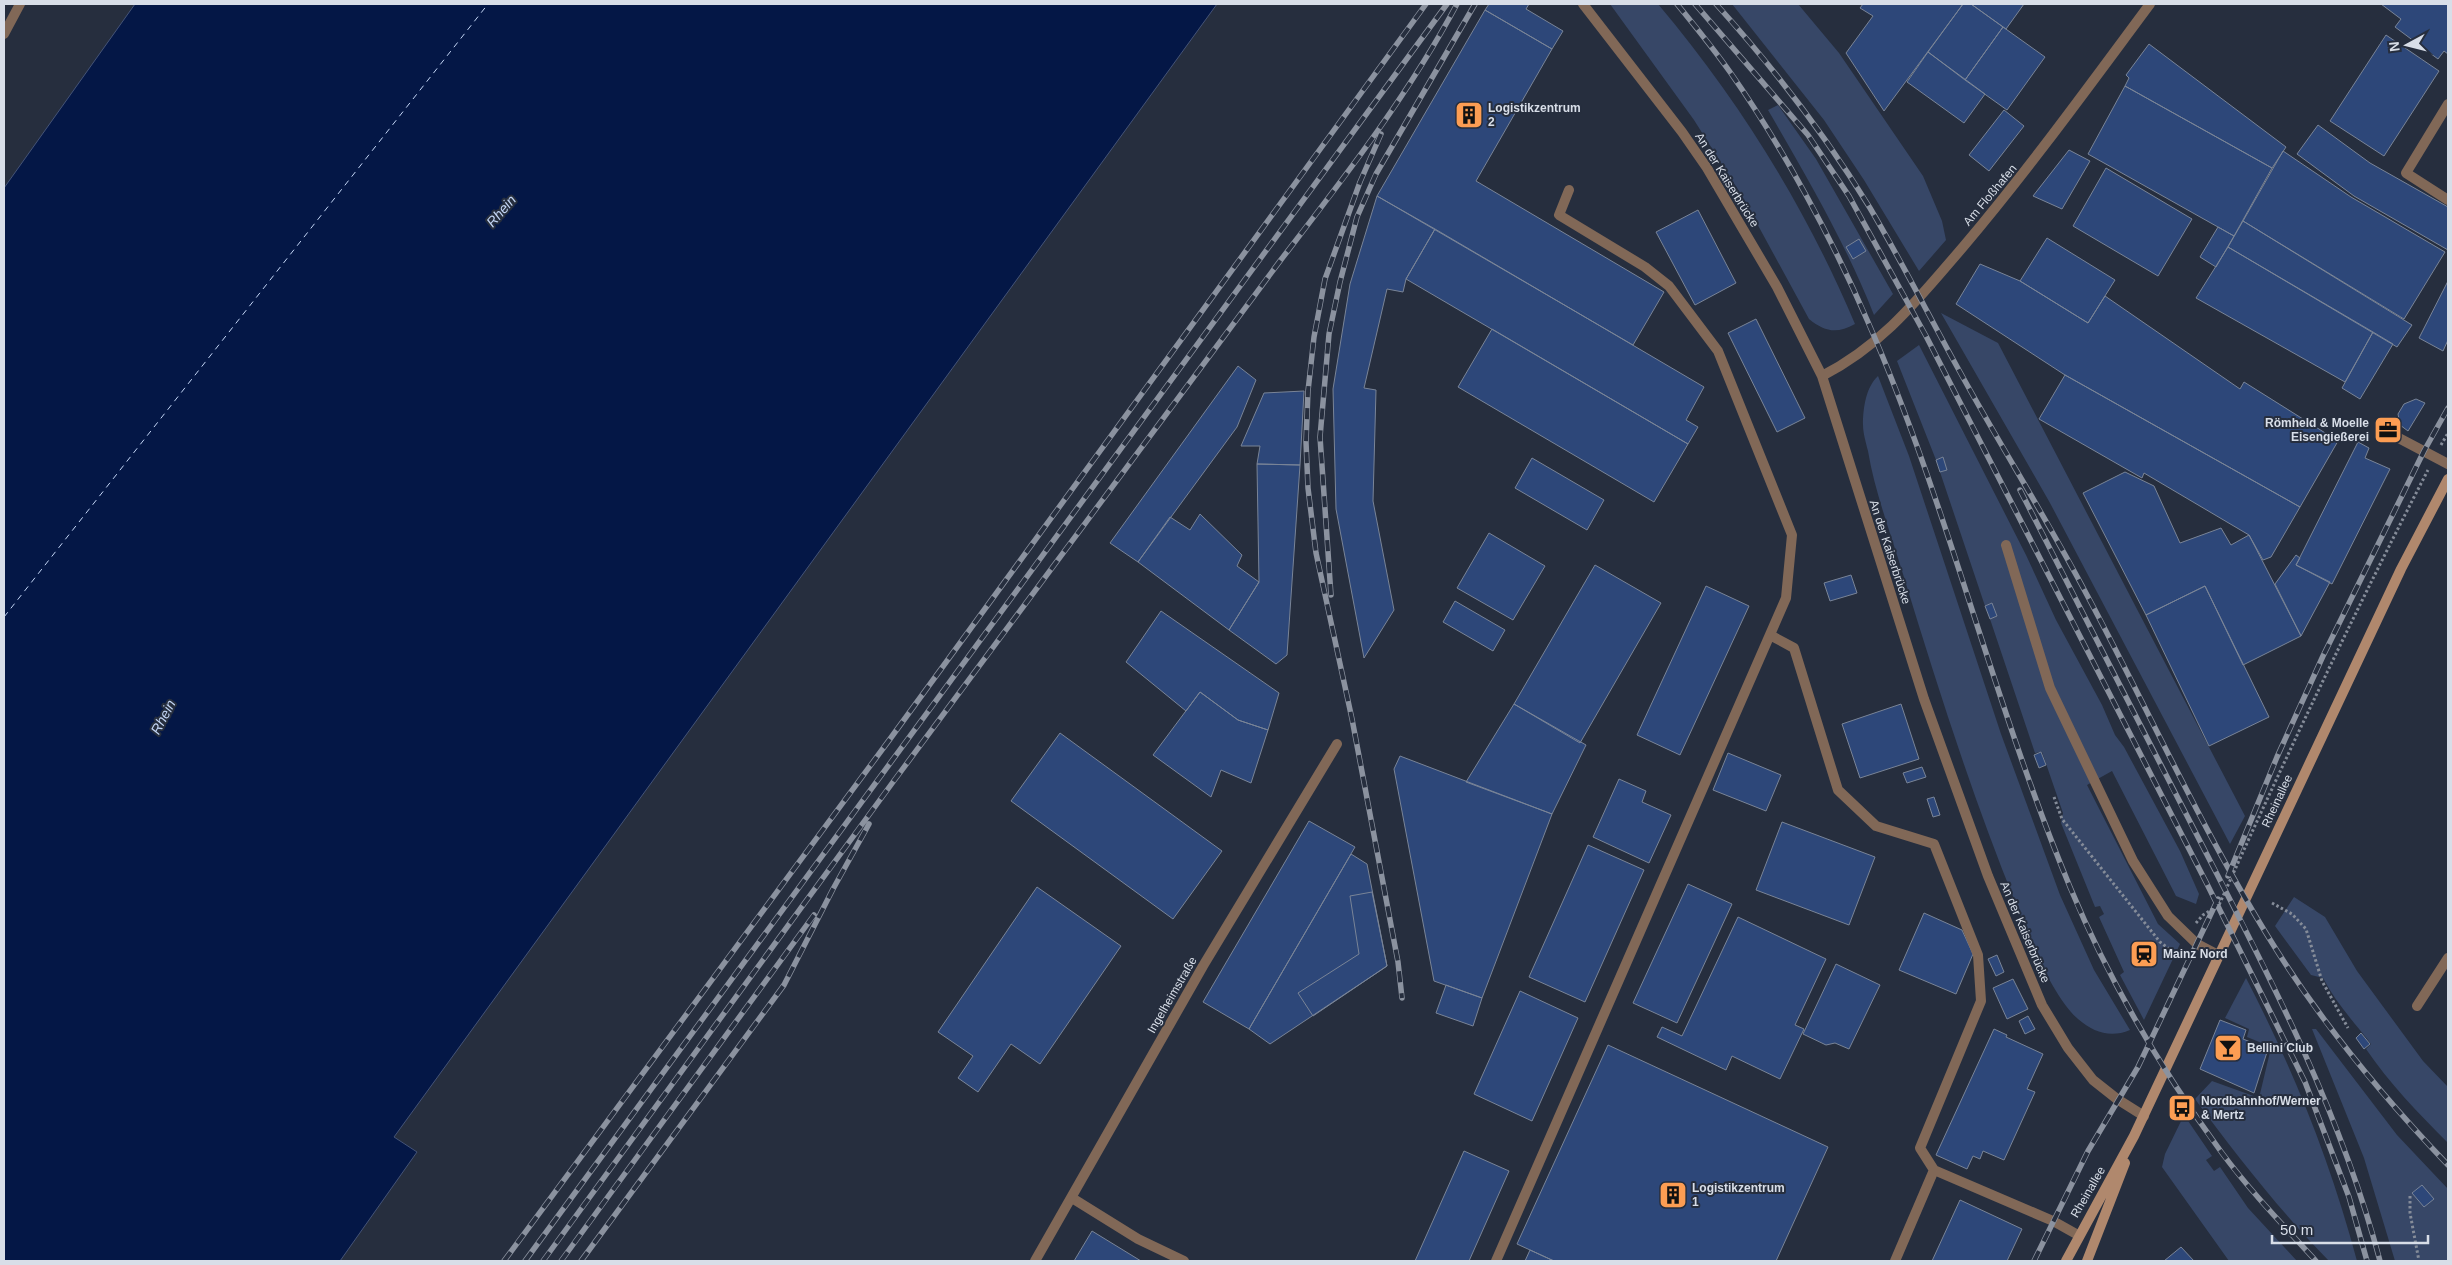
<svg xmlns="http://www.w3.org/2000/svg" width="2452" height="1265" viewBox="0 0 2452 1265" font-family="Helvetica,sans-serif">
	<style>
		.green { fill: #374767 }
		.water { fill: #041746; stroke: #445377 }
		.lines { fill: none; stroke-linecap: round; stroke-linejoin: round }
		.ferry { stroke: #c3d5f5; stroke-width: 1; stroke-dasharray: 6 5; stroke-linecap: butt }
		.building { fill: #2d4779; stroke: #798497 }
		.path { stroke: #858c99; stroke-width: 3; stroke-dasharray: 2.5 2.5; stroke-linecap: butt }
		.service { stroke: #816857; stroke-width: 10 }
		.minor { stroke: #816857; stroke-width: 10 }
		.secondary { stroke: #b0886d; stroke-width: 10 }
		.rail-casing { stroke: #8b929f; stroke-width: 5.5 }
		.rail { stroke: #262e3e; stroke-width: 4; stroke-dasharray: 11; stroke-linecap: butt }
		.labels { text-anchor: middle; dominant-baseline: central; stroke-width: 4; stroke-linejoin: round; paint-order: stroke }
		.poi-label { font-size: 12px; font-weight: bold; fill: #d8dee8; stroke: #262e3e; text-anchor: start }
		.street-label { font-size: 12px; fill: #d8dee8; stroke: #262e3e }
		.water-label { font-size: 14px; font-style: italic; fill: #c3d5f5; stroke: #262e3e }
	</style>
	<rect width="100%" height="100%" fill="#262e3e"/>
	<path class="green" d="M1610,4H1658C1739,100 1806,208 1855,324C1837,334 1825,332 1809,319L1742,196L1694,120Z
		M1732,4H1798L1839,53L1923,176L1942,221L1946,240L1919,271L1864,180L1824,120Z
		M1778,105L1816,159L1893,294L1874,315C1846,244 1807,177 1768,110Z
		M1941,313L1998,343L2245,816L2230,844L2050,503Z
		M1919,345L2026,555L2056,620L2102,705L2115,735L2124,747L2180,851L2199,894L2196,904L2176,896L2112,771L2087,785L2158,924L2180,944L2144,1020L2120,975L2124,972L2099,917L2104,914L2100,906L2095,907L2061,823L2063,813L2042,752L2035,753L1990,619L1997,616L1992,603L1985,606L1940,472L1947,470L1943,457L1936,460L1897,361Z
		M1878,376L1909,456L2001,734L2060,895L2094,970L2130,1030C2111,1038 2094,1033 2078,1019C2052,996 2029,937 2016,904C1972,796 1937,685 1903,574C1891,534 1875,493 1868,451C1866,443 1863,433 1863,425C1863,408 1866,387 1878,376Z
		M2294,897L2325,917L2357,971L2423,1061L2448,1087V1143C2419,1114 2389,1083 2366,1049L2371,1044C2354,1022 2336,1003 2323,978L2311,975L2275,926Z
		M2246,978C2294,1071 2330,1160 2357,1261H2329C2280,1211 2237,1156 2195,1099L2212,1081L2259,1098L2270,1052L2269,1046L2247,1037L2249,1029L2225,1018Z
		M2312,1029H2316L2397,1135L2448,1189V1261H2395L2364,1158Z
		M2184,1115L2212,1156L2206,1160L2214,1171L2220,1167L2248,1208L2297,1261H2229L2162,1167L2165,1154Z"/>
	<path class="water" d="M135,4H1217L394,1137L417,1152L340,1261H4V188Z"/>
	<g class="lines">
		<path class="ferry" d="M4,617L488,4"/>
	</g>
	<path class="building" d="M1489,4H1529L1526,9L1563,31L1552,49L1485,10Z
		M1863,4H1963L1884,111L1846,53L1873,16L1860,8Z
		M1963,4H1971L2003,27L1965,80L1928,52Z
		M1971,4H2024L2006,29Z
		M2381,4H2448V54L2444,51L2438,59L2395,27L2401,19Z
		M1485,10L1552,49L1476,181L1664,292L1633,345L1377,196Z
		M2003,27L2045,57L2007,110L1965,80Z
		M2386,35L2439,71L2384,156L2330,121Z
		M2149,44L2286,147L2272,168L2125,86L2129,78L2126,75Z
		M1928,52L1985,94L1964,123L1907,82Z
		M2125,86L2272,168L2234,236L2088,154Z
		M2004,110L2024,126L1989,171L1969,155Z
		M2318,125L2370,163L2448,207V250L2354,196L2297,154Z
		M2069,150L2090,161L2062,209L2033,196Z
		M2283,151L2351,197L2445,252L2404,319L2243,221Z
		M2106,168L2192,219L2158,276L2073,226Z
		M1377,196L1435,229L1406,279L1403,292L1387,289L1364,388L1376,390L1373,501L1394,610L1364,658L1336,509L1333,389L1350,284Z
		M1698,210L1736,283L1695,305L1656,232Z
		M2243,221L2412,325L2397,347L2228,247Z
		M2218,227L2234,236L2216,267L2200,257Z
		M1435,229L1704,387L1686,420L1698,427L1688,444L1406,279Z
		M2047,238L2115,280L2088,323L2020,281Z
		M1859,239L1866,251L1853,259L1846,247Z
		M2228,247L2373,332L2345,382L2196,298Z
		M1980,264L2020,281L2088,323L2105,296L2240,389L2244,382L2338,441L2300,507L2065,375L1956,304Z
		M2448,281V340L2443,351L2419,338Z
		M1756,319L1805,418L1777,432L1728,333Z
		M1492,329L1688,444L1654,502L1458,387Z
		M2373,332L2393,344L2360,399L2342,388Z
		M1238,366L1256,380L1237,427L1138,562L1110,543Z
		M2065,375L2300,507L2271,557L2263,560L2249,535L2144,473L2142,478L2039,419Z
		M1304,391L1300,465L1257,464L1260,446H1241L1264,393Z
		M2416,399L2425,403L2408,431L2400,425L2398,414L2404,404Z
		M2358,442L2369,448L2365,458L2390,469L2332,584L2296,565Z
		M1943,457L1947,470L1940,472L1936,460Z
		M1532,458L1604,500L1587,530L1515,488Z
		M1257,464L1300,465L1287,655L1276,664L1229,630L1259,582Z
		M2125,472L2154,486L2180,543L2221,528L2231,545L2249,535L2301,636L2243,665L2205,586L2146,615L2083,493Z
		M1200,514L1242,555L1237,566L1259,582L1229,630L1138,562L1170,517L1190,530Z
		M1489,533L1545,566L1513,620L1457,588Z
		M2296,555L2300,558L2296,565L2330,582L2301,636L2275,584Z
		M1595,565L1661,603L1580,743L1514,704Z
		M1851,575L1857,593L1830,601L1824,583Z
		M1706,586L1749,606L1680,755L1637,735Z
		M2205,586L2269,717L2209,746L2146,615Z
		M1455,601L1505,630L1493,651L1443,622Z
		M1992,603L1997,616L1990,619L1985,606Z
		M1161,611L1279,693L1268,730L1238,720L1200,692L1186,711L1126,662Z
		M1200,692L1238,720L1268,730L1251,783L1221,770L1211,797L1153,755Z
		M1514,704L1586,745L1552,814L1466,782Z
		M1901,704L1919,759L1860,778L1842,724Z
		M1060,733L1222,851L1173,919L1011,801Z
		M2041,752L2046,765L2039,768L2034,755Z
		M1728,753L1781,775L1766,811L1713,790Z
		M1400,756L1552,814L1482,998L1434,981L1394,769Z
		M1922,767L1926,777L1907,783L1903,773Z
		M1619,779L1646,791L1642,802L1671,815L1649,863L1593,837Z
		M1934,797L1940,815L1933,817L1927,799Z
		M1309,821L1355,847L1249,1029L1203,1002Z
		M1782,822L1875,857L1849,925L1756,890Z
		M1588,845L1644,870L1585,1002L1529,977Z
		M1351,854L1367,864L1387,966L1270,1044L1249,1029Z
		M1688,884L1732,904L1677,1023L1633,1003Z
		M1037,887L1121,946L1040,1064L1011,1044L978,1092L958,1078L973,1056L938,1032Z
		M1372,892L1387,966L1313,1016L1298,993L1359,954L1350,896Z
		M1924,913L1962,930L1973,954L1956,994L1899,970Z
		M1738,917L1826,959L1795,1025L1804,1029L1780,1079L1732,1056L1726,1070L1657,1037L1662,1027L1682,1036Z
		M1997,955L2004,972L1996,976L1988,959Z
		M1836,964L1880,985L1849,1049L1835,1043L1826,1045L1803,1034Z
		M2013,979L2028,1009L2007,1019L1993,988Z
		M1446,985L1482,998L1473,1026L1436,1013Z
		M1520,991L1578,1018L1532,1121L1474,1094Z
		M2028,1016L2035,1029L2025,1034L2019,1021Z
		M2220,1020L2246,1030L2243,1039L2268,1049L2254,1093L2200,1069Z
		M1994,1029L2007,1035L2006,1037L2043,1054L2027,1089L2035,1092L2004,1160L1983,1151L1980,1159L1973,1156L1967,1169L1936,1155Z
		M2361,1033L2370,1044L2364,1049L2356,1038Z
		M1608,1045L1828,1147L1776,1261H1554L1517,1244Z
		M1464,1151L1509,1171L1469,1261H1415Z
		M2422,1185L2434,1199L2424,1207L2412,1193Z
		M1960,1200L2022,1229L2007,1261H1932Z
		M1092,1231L1141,1261H1074Z
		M2181,1247L2194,1261H2164Z
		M1530,1250L1554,1261H1525Z"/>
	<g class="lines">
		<path class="path" d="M2441,445L2448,433
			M2054,797L2062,819L2160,942L2180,957L2182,951
			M2272,903L2292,914L2306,929L2322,981L2348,1028
			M2196,923L2203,915L2219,905C2285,758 2354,613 2428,470
			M2410,1196V1213L2419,1261"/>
		<path class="service" d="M4,34L20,4
			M2448,104L2406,173L2448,200
			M2393,435L2448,464
			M2006,545L2050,688L2133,861L2168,916L2197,944L2218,955
			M1770,635L1794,648L1838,790L1876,826L1934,844L1978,955L1981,1001L1920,1148L1934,1170L1895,1261
			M2417,1006L2448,958
			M1934,1170L2053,1221L2078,1235
			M1072,1198L1138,1239L1184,1261
			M1496,1261L1786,598L1792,535L1718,351L1669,286L1645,267L1559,215L1569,190"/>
		<path class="minor" d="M1583,4L1682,132L1707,168L1777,287L1822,376L1924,699L1988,876L2042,1005L2068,1048L2093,1080L2117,1099L2144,1116
			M1822,376C1883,345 1919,298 1963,247C2029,169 2089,86 2150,4
			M1035,1261L1203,966L1337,744"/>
		<path class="secondary" d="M2066,1261L2134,1136L2401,569L2448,479
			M2087,1261L2125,1163"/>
		<defs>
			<path id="rail" d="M1677,4C1695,26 1713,48 1730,72C1782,146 1832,238 1868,322C1948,505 1993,702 2070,887C2109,981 2162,1071 2222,1153C2251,1192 2284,1226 2316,1261
				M1695,4L1808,135L1849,196L1926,336L2206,882L2305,1082L2349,1197L2367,1261
				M1716,4C1773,67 1826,136 1870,208C1902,262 1930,318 1960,372C2001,447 2047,519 2087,595C2148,709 2201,828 2269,938C2320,1021 2381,1095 2448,1165
				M1381,134L1360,182L1325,279L1314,337L1308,391L1306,442L1308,488L1316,553L1352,719L1398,962L1402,998
				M2020,490C2080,607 2139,724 2200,841C2270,977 2341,1113 2380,1261
				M1331,595L1320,437L1329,334L1340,282L1357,217L1376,174L1475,4
				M2228,876L2277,757L2323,656L2424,451L2448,408
				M504,1261L890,739L1426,4
				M525,1261L1447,4
				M543,1261L893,782L1280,261C1343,179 1408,96 1457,4
				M561,1261L814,915
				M581,1261L784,985L833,889L869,824
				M2034,1261L2088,1151L2138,1067L2218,899"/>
		</defs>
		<use href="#rail" class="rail-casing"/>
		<use href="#rail" class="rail"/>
	</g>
	<defs>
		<symbol id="building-square" viewBox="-11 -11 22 22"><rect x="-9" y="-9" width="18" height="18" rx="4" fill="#fc9d53" stroke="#262e3e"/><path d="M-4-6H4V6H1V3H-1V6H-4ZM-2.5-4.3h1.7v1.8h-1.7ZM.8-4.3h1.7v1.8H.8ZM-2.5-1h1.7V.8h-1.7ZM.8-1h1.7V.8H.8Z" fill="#111"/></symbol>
		<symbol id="office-square" viewBox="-11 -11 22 22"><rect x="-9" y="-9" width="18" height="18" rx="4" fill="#fc9d53" stroke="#262e3e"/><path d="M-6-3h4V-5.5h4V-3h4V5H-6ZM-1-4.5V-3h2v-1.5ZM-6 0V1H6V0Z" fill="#111"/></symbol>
		<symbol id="station-square" viewBox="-11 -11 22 22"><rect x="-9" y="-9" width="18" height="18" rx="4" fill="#fc9d53" stroke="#262e3e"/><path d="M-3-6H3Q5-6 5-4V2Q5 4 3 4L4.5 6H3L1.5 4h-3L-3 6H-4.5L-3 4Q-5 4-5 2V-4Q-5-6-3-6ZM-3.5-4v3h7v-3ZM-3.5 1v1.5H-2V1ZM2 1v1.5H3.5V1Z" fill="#111"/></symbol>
		<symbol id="bar-square" viewBox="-11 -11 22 22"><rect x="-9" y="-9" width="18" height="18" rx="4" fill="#fc9d53" stroke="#262e3e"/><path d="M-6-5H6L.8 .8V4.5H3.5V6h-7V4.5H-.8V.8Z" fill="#111"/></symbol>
		<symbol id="bus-square" viewBox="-11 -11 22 22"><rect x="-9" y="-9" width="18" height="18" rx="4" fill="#fc9d53" stroke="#262e3e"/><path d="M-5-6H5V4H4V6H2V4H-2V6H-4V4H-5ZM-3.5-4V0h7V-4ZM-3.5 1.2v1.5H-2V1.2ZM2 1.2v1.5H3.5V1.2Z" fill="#111"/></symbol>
	</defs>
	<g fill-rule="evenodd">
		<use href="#building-square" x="1453" y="99" width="32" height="32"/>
		<use href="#office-square" x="2372" y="414" width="32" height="32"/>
		<use href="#station-square" x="2128" y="938" width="32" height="32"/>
		<use href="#bar-square" x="2212" y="1032" width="32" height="32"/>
		<use href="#bus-square" x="2166" y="1092" width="32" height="32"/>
		<use href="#building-square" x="1657" y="1179" width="32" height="32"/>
	</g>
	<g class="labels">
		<g class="poi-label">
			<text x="1488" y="108">Logistikzentrum<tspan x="1488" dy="14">2</tspan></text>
			<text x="2369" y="423" text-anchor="end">Römheld &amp; Moelle<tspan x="2369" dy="14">Eisengießerei</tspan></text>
			<text x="2163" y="954">Mainz Nord</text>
			<text x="2247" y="1048">Bellini Club</text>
			<text x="2201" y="1101">Nordbahnhof/Werner<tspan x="2201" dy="14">&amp; Mertz</tspan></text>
			<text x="1692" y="1188">Logistikzentrum<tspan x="1692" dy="14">1</tspan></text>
		</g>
		<g class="street-label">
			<text transform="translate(1727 180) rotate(58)">An der Kaiserbrücke</text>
			<text transform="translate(1990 195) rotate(-50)">Am Floßhafen</text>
			<text transform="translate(1890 552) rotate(72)">An der Kaiserbrücke</text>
			<text transform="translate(2277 801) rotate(-65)">Rheinallee</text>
			<text transform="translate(2025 932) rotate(67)">An der Kaiserbrücke</text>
			<text transform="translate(1172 995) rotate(-60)">Ingelheimstraße</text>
			<text transform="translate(2088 1192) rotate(-60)">Rheinallee</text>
		</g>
		<g class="water-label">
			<text transform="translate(501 211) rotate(-49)">Rhein</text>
			<text transform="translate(163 717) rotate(-62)">Rhein</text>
		</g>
	</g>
	<rect width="2452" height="1265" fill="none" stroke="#d8dee8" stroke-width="10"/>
	<g transform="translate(2407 45) rotate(263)" stroke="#262e3e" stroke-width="4" paint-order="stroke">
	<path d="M0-4L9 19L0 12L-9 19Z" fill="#d8dee8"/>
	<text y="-8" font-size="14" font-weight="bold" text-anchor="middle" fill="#d8dee8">N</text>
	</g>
	<path d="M2272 1235v8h156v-8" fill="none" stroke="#d8dee8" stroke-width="2.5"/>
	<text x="2280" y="1235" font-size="15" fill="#d8dee8" stroke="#262e3e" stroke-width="4" paint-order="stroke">50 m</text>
</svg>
